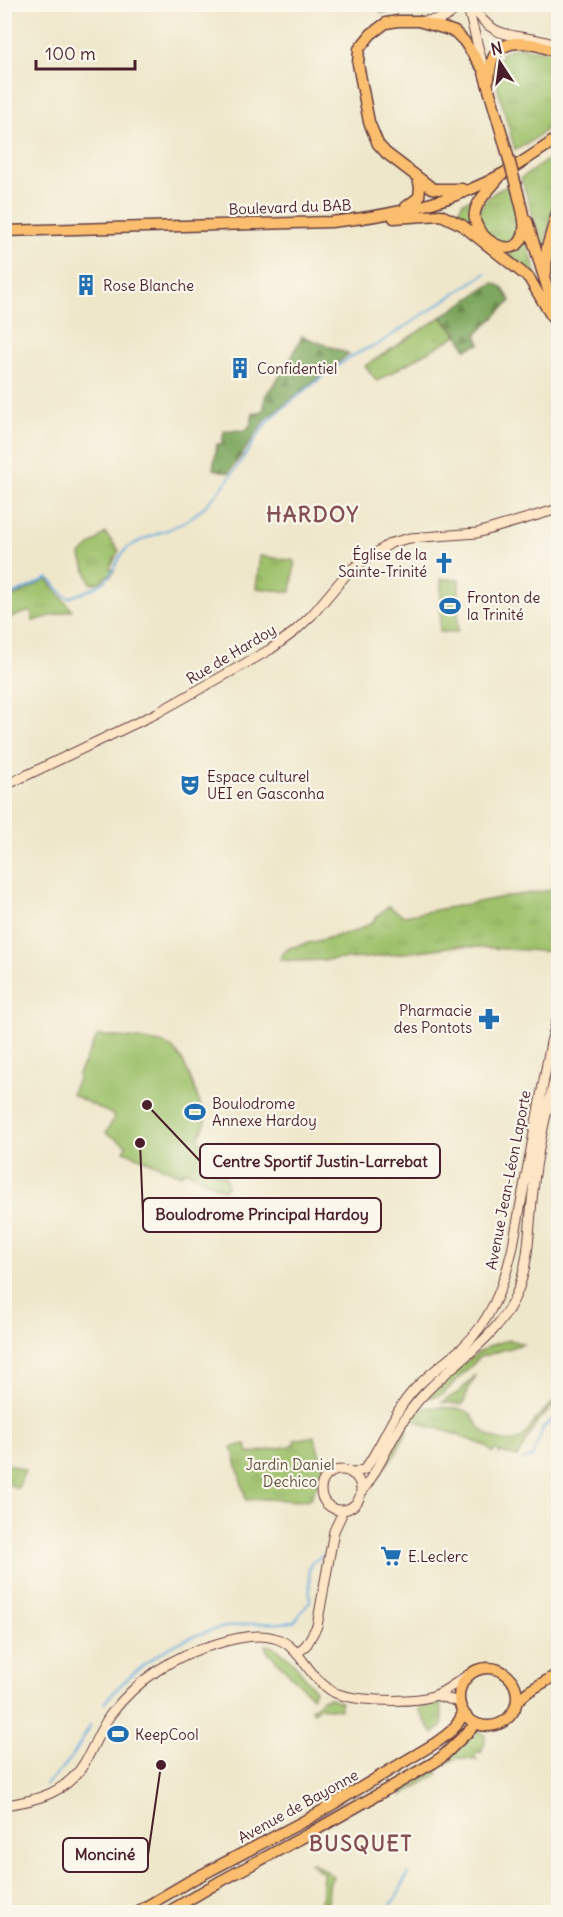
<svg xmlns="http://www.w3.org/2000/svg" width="563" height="1917" viewBox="0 0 563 1917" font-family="Delius,sans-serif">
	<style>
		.grass { fill: url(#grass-tufts); stroke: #74704a; stroke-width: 1.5 }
		.forest { fill: url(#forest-firs); stroke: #646344; stroke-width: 1.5 }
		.garden { fill: #9ec16a; stroke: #74704a; stroke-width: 1.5 }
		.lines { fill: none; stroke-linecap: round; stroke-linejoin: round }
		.stream { stroke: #6aabde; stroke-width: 2 }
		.secondary-casing { stroke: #633d43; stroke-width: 11 }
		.primary-casing { stroke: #633d43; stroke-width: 13 }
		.secondary { stroke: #fde5c5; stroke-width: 9 }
		.primary { stroke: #fbbe6e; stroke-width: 10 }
		.primary-bridge-casing { stroke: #633d43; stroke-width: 13; stroke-linecap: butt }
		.primary-bridge { stroke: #fbbe6e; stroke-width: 10 }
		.labels { text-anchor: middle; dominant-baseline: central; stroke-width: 4.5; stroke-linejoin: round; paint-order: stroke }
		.street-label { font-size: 15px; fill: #4a1f2b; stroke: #fbf7ec }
		.poi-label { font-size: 15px; fill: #4a1f2b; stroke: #fbf7ec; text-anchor: start }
		.park-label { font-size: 15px; fill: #63503e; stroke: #fbf7ec }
		.district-label { font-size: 21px; font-weight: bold; letter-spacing: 1.5px; fill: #845051; stroke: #fbf7ec }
		.leader { fill: none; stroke: #4a1f2b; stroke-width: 2 }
		.callout-dot { fill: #4a1f2b; stroke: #fbf7ec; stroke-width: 2 }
		.callout { fill: #fbf7ec; stroke: #4a1f2b; stroke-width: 2 }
		.callout-label { font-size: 16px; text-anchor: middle; font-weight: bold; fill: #4a1f2b }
	</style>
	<defs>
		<pattern id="grass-tufts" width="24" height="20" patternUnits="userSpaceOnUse" patternTransform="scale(1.5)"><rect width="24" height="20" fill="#9ec16a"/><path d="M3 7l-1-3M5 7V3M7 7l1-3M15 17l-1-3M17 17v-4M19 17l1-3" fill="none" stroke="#8aa55c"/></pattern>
		<pattern id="forest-firs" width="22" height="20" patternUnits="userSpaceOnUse" patternTransform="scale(1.5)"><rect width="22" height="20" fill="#7ea75e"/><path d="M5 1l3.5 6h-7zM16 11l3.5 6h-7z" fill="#69874e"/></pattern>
	</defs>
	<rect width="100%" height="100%" fill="#fbf7ec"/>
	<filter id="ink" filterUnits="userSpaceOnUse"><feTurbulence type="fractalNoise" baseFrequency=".0167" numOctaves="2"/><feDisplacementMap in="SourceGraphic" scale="12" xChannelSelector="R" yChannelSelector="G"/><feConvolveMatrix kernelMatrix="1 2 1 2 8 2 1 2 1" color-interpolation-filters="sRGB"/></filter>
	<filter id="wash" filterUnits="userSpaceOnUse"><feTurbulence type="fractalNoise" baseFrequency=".008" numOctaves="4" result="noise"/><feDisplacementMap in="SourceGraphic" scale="24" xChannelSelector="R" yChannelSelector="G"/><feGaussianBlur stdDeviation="1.35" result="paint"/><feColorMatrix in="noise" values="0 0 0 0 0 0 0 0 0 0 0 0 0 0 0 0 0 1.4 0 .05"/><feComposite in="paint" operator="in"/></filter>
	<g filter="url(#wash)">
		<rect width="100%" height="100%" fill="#efe7ca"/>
		<path class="grass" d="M520,47L546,51L558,58V121L527,144L515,150L494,75L501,54L510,49Z
			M558,153V196L551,215L544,250L521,178Z
			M509,185C512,197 526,231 515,240C511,243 506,243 501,244C496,239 486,234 483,228C470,208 492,192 509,185Z
			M480,196L475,230L455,217L463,202Z
			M526,239L543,296L528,271L504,250Z
			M441,317L457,335L377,381L365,366Z
			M105,533L119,550L110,568L114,571L111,576L108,575L100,582L91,584L80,555Z
			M260,556L295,561L291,592L256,588Z
			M47,579L72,610L33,621L31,611L5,619V601Z
			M558,889V952L457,946L367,958L299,961L280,960L283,953L289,948L356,931L371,923L388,906L404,916L510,896Z
			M510,1340L523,1344L480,1357L443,1394L430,1398V1394C451,1375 480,1343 510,1340Z
			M476,1375L467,1392L464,1403L462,1405L442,1402L459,1392Z
			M558,1398V1401L537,1422L517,1457L502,1452L499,1454L500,1451L495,1450L493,1453L486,1446L449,1432L428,1426L414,1419L415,1412L419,1408C433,1407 452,1406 466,1411C473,1414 474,1420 478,1425C486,1437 506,1446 520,1439C528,1434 532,1424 538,1417C544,1410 552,1404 558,1398Z
			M405,1429L407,1430V1432L395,1455L382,1470Z
			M314,1436L321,1459L326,1462L327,1465L311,1498L302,1501L264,1499L246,1500L232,1447L246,1444L248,1454L294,1445V1440Z
			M4,1463L25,1470L18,1488L5,1483Z
			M266,1645C288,1649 301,1674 315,1690L312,1697L266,1650Z
			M330,1698L341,1702V1709L318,1707L317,1710L314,1712L311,1709L315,1707L322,1699Z
			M441,1703L443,1726L433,1734L418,1709L420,1707Z
			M481,1732L485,1736V1742L481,1753L478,1751L474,1757L477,1760L457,1758L435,1770L438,1774L401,1796L404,1789L411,1784L413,1786L416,1784L419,1779L439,1767L437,1764L474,1733Z
			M312,1862L333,1876L329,1885L328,1907L311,1906V1904H321L323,1873L310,1863Z"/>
		<path class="forest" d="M381,5V4L427,5L381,13Z
			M493,283L501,286L511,301L476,335L480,344L466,349L455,330L441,317Z
			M302,336L349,354L266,419L229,473L213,469L217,444H222L224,431L246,430L251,424L253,413H259L264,409L265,396L288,365Z"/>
		<path class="garden" d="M441,579H459L458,632H440Z
			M98,1035C116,1037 157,1039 171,1047C186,1056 200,1105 206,1122L198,1139L215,1153L206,1166L225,1176L228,1186L224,1190L185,1170L181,1175L124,1151L127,1145L106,1133L115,1116L71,1094L78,1079V1074Z"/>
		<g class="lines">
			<path class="stream" d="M4,599L48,578C56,583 60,595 69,598C80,593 97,589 106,580C116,570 117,555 129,547C147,535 169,532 187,520C223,497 243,455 268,421L277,413C303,393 347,353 377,345L486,273
				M523,1460L532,1457L543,1428L558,1415
				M104,1703C139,1662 183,1632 238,1625C257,1623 276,1624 294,1622L310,1601L309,1570L311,1563L324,1555
				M45,1785C67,1767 77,1751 90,1725
				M385,1912L396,1898L408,1873"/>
		</g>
	</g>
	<g filter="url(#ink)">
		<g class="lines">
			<defs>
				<path id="secondary" d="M467,4L483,66
					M472,4C493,46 523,31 558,46
					M424,21C438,20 451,19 457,4
					M4,786L157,713L271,649L294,632L312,615L350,570L391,543L410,538L477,533L558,509
					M321 1490a20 20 0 1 1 40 0a20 20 0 1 1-40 0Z
					M352,1474L365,1469C383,1444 392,1414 413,1391C427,1375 446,1362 462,1348C490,1322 503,1287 512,1251L551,1042L558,1016
					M361,1493C382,1466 392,1433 413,1407C446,1364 497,1344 518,1290C530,1259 529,1224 533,1191C537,1150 547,1107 558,1067
					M297,1654L307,1644L317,1626L334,1531L341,1516V1510
					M435,1695L459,1702
					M4,1805C37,1801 68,1792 85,1762C94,1746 100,1729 111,1714C137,1680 174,1655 216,1644C232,1639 257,1633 274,1638C295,1643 305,1667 319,1681C325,1686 331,1692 338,1694C358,1701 413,1703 433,1696C445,1692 457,1682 468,1675"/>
				<path id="primary" d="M489,79C490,72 490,63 494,56C507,34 540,45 558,53
					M499,178C491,188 477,200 475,212C470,238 520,267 524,230C526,219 520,204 518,193
					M462,189H436L432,188L386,153L378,144L369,122L358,64L359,49L371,34L386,23L398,21H418L446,29L455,32L464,41L483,69L505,145
					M406,207L419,197L420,187L418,178
					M394,218L441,215L462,225L529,278L558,327
					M527,221L555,313
					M4,231L331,222C390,216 452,203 504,173C523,162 540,150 558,138
					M546,272L547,247L558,210
					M459 1697a29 29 0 1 1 58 0a29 29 0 1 1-58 0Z
					M517,1701L529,1691L558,1674
					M137,1912L188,1882L308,1819L434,1744C447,1735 458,1728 463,1712
					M168,1912L219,1882L307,1835L433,1763L442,1757L476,1724"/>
			</defs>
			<use href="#secondary" class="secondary-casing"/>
			<use href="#primary" class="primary-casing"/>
			<use href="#secondary" class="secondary"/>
			<use href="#primary" class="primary"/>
			<defs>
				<path id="primary-bridge" d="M505,145L518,193"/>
			</defs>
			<use href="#primary-bridge" class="primary-bridge-casing"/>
			<use href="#primary-bridge" class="primary-bridge"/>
		</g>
	</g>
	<defs>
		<symbol id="building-bare" viewBox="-9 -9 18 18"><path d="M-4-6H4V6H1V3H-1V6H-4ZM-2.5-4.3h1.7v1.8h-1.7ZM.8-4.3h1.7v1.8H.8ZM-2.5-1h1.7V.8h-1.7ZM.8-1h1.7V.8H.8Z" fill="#1f6fb2" stroke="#fbf7ec" stroke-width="2.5" paint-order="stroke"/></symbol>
		<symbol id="church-bare" viewBox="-9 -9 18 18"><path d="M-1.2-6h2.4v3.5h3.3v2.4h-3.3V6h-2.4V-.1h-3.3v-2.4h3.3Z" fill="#1f6fb2" stroke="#fbf7ec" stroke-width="2.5" paint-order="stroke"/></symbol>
		<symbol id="stadium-bare" viewBox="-9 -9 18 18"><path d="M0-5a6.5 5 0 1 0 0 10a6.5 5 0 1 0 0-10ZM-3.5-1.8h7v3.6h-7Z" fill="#1f6fb2" stroke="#fbf7ec" stroke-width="2.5" paint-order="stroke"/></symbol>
		<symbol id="theatre-bare" viewBox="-9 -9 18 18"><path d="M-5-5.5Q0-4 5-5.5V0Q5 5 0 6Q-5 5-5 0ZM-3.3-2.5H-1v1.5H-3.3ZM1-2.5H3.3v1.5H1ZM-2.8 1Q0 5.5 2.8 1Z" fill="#1f6fb2" stroke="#fbf7ec" stroke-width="2.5" paint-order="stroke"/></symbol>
		<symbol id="pharmacy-bare" viewBox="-9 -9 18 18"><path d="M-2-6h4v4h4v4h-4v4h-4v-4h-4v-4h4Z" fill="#1f6fb2" stroke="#fbf7ec" stroke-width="2.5" paint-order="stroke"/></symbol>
		<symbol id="supermarket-bare" viewBox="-9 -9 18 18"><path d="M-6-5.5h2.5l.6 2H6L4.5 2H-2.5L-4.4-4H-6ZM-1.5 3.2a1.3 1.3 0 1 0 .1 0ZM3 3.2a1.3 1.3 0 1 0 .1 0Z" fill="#1f6fb2" stroke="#fbf7ec" stroke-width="2.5" paint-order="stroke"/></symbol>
	</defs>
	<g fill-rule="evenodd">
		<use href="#building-bare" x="71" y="270" width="30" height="30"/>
		<use href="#building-bare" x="225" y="353" width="30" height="30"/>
		<use href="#church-bare" x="429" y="548" width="30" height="30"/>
		<use href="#stadium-bare" x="435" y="591" width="30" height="30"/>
		<use href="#theatre-bare" x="175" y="770" width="30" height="30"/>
		<use href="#pharmacy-bare" x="474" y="1004" width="30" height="30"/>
		<use href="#stadium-bare" x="180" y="1097" width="30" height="30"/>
		<use href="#supermarket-bare" x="376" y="1541" width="30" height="30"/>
		<use href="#stadium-bare" x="103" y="1719" width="30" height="30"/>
	</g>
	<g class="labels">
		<g class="street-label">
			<text transform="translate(290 207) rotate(-2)">Boulevard du BAB</text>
			<text transform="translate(231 654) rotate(-31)">Rue de Hardoy</text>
			<text transform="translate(508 1180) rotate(-79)">Avenue Jean-Léon Laporte</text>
			<text transform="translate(298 1806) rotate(-29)">Avenue de Bayonne</text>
		</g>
		<g class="poi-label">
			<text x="103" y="285">Rose Blanche</text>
			<text x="257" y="368">Confidentiel</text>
			<text x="427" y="554" text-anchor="end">Église de la<tspan x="427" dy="17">Sainte-Trinité</tspan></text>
			<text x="467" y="597">Fronton de<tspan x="467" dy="17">la Trinité</tspan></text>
			<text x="207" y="776">Espace culturel<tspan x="207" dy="17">UEI en Gasconha</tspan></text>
			<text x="472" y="1010" text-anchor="end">Pharmacie<tspan x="472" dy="17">des Pontots</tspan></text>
			<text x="212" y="1103">Boulodrome<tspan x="212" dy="17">Annexe Hardoy</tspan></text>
			<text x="408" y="1556">E.Leclerc</text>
			<text x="135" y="1734">KeepCool</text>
		</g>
		<g class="park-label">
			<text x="290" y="1464">Jardin Daniel<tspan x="290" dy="17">Dechico</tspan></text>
		</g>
		<g class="district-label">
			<text x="313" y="514">HARDOY</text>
			<text x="361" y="1843">BUSQUET</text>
		</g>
	</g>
	<path class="leader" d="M147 1105L200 1161M140 1143L143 1215M161 1765L148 1855"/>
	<g class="callout-dot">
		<circle cx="147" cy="1105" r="6"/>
		<circle cx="140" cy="1143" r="6"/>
		<circle cx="161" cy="1765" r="6"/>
	</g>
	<g class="callout">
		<rect x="200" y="1144" width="240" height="34" rx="6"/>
		<rect x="143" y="1198" width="238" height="34" rx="6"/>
		<rect x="63" y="1838" width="85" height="34" rx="6"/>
	</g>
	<g class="callout-label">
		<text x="320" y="1167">Centre Sportif Justin-Larrebat</text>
		<text x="262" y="1220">Boulodrome Principal Hardoy</text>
		<text x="105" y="1860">Monciné</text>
	</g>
	<rect width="563" height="1917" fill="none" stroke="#fbf7ec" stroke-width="24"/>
	<g transform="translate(500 63) rotate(347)" stroke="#fbf7ec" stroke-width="4.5" paint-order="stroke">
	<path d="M0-4.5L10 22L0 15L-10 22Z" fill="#4a1f2b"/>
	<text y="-9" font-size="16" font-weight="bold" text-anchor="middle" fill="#4a1f2b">N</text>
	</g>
	<path d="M36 60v9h99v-9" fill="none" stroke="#4a1f2b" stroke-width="3"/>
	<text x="45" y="60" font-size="18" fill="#4a1f2b" stroke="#fbf7ec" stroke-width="4.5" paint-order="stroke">100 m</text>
</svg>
